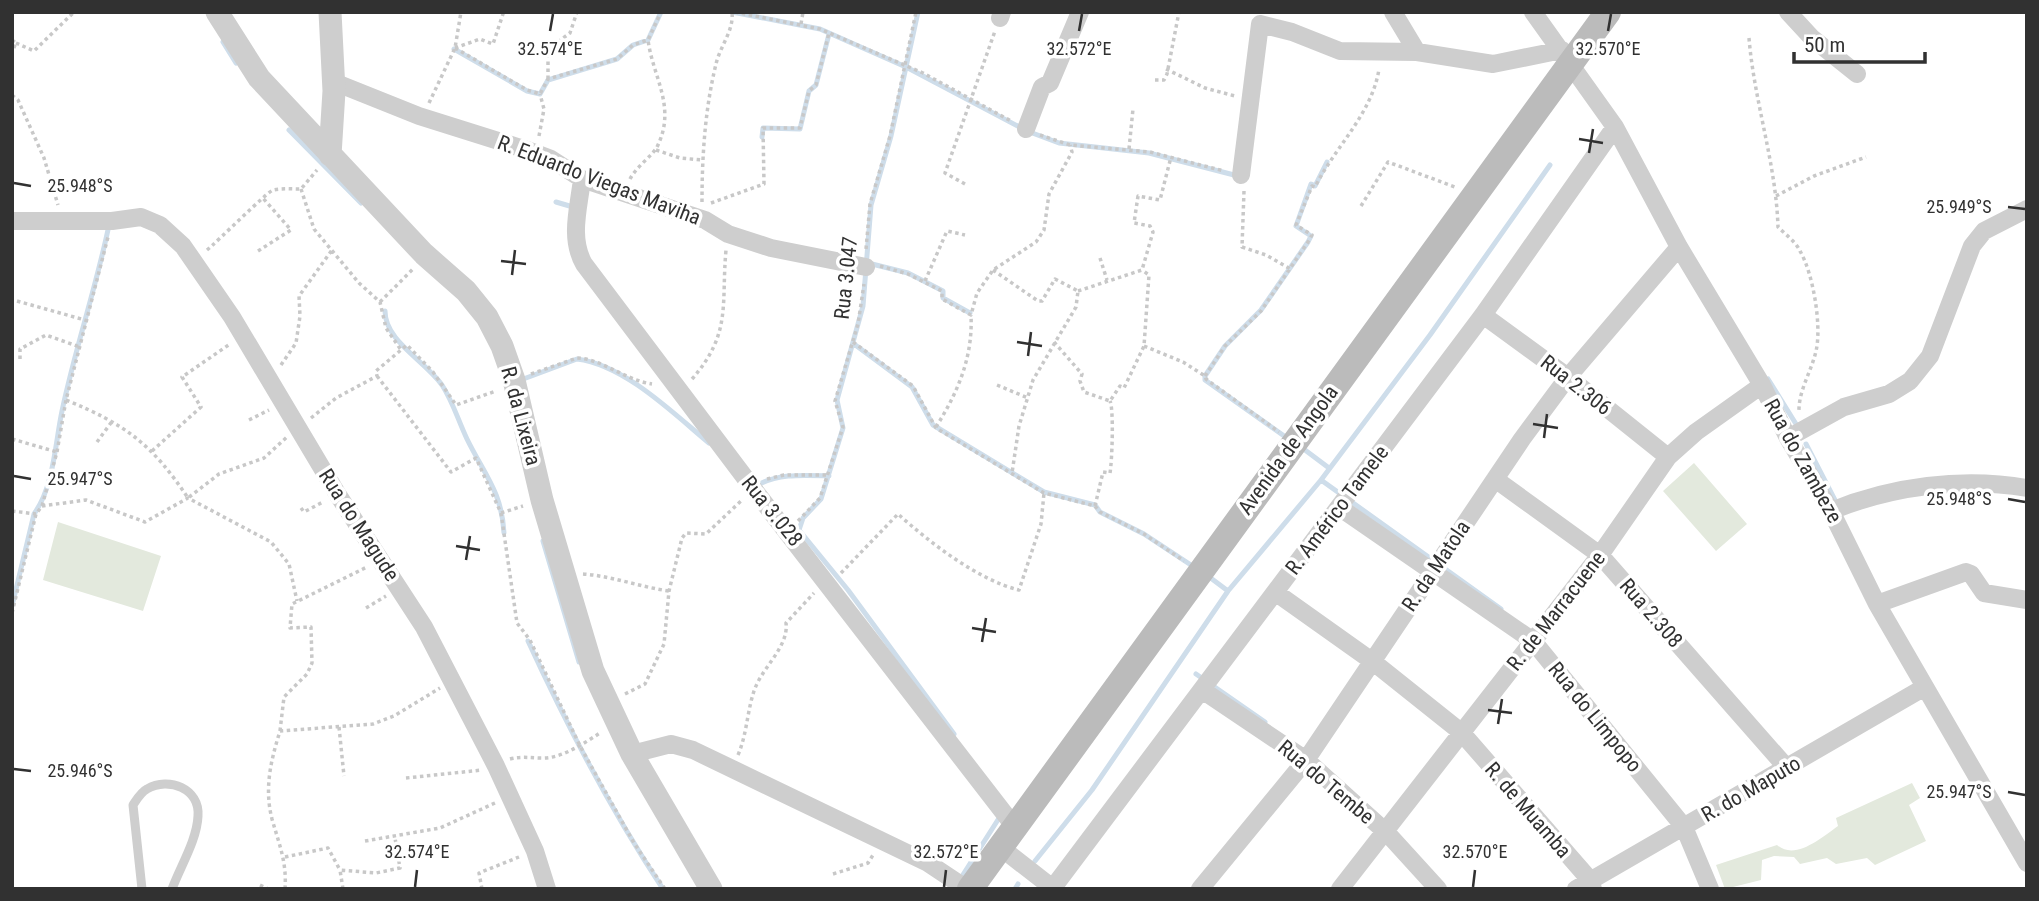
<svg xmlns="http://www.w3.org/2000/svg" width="2039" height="901" viewBox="0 0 2039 901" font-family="'Roboto Condensed',sans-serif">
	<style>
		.green { fill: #e3e9dd }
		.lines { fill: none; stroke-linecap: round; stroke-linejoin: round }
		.stream { stroke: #ceddea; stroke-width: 5 }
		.path { stroke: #c8c8c8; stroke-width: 3.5; stroke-dasharray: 3.5 3.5; stroke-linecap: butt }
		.service { stroke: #cecece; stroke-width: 9 }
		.minor { stroke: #cecece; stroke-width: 18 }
		.tertiary { stroke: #cecece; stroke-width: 23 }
		.secondary { stroke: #bbb; stroke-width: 26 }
		.ticks { fill: none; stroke: #313131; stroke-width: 2.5 }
		.labels { text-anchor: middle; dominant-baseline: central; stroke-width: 7; stroke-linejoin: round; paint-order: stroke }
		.street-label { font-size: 21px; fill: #313131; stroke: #fff }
		.ticks-label { font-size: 18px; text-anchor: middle; fill: #313131; stroke: #fff; stroke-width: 7; stroke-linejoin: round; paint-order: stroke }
	</style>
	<rect width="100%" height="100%" fill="#fff"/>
	<path class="green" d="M1694,463L1747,524L1716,551L1663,491Z
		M58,522L161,556L143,611L43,580Z
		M1912,783L1920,798L1909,805L1926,841L1875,865L1867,858L1836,864L1827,858L1800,864L1794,857L1774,856L1762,860L1761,880L1725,889L1716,865L1777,845C1795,861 1821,838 1838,826L1836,818Z"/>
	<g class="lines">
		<path class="stream" d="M732,12L820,29L906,67L891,136L871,205L863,306L837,400L843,428L821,499L803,518L799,530L848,590L954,734
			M918,12L906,67L1027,131L1059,143L1149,153L1238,176
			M223,42L236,63
			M454,49L527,91L540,94L548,80L617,59L633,45L648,40L661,12
			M289,130L361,203
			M762,137L763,128L800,129L809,91L816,85L829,34
			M556,202L573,207
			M868,263L908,273L943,291V298L970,313
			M385,311C385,341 424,360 442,385C453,402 458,420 467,439C484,474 502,492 504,533
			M854,344L912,387L933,425L1044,492L1095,505L1100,512L1144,534L1194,567
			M1768,379L1796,424
			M518,381L577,359C625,365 674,414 709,443
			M1287,438L1205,380V376L1225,346L1261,310L1308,242L1311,236L1296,226L1311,184L1315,186L1327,162
			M1806,444L1838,506
			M1301,447L1329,468
			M1321,480L1501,609
			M754,487C777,473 803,475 829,476
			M543,541L579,662
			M1208,576L1228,591
			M12,606L34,514C54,486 55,444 62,411C75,349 96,288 109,225
			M528,641C568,728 610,809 663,889
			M1196,674L1265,722
			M1035,861L1092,790L1228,591L1321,480L1430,335L1550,165
			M959,881L1001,815
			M1015,889L1018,884"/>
		<path class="path" d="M735,12L820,29L923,73L1011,121
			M801,24L803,12
			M1749,38C1754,101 1776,163 1778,227C1785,234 1796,242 1800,251C1813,273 1822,326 1816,351C1811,373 1798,391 1799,413
			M12,40L16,43L12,52
			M16,43L34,51L74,12
			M455,48L527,90L540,94L548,79L617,59L633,45L648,40L661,12
			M455,48L480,39L493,44L503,14L498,12
			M1166,69L1205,88L1235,96
			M548,79V49L570,33L577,12
			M1155,80H1164L1167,74L1179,12
			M12,95L18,100L44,158L58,205
			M429,103L455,48L461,12
			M1040,135L1070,145L1150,152L1224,171
			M539,136L544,109L540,94
			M1129,149L1133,109
			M656,150L680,158L702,160
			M630,179C637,166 652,156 657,147C677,107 653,78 648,40
			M965,184L945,173L995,31
			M301,189L314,229L359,283L380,302L386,328L401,350
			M1244,191L1242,247L1266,255L1292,270
			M1776,196L1814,176L1866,157
			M702,202C702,156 705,109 716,64C720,46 734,31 732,12
			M711,203L764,184L763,128H800L809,91L816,85L829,33
			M1361,206L1388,162L1455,187
			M866,249L870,204L890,136L916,12
			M207,250C218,241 267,192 273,190C282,188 292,189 301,189L317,170
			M258,251L291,230L262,197
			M1100,258L1107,280
			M880,266L908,274L942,291V299L971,315L977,293L993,270L1036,242L1044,230L1049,194L1072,152L1070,145
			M993,270L1038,301H1042L1055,279L1078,291L1076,307L1033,380L1019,426L1012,473
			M925,281L947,231L965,235
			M1078,291L1142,270L1153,232L1150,226L1134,223L1138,196L1160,200L1171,157
			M17,301L85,320
			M380,302L413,269
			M853,342L913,386L936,428L1044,493L1095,506L1100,512L1144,534L1184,561
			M1054,342L1082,374L1080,381L1084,392L1110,401L1120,386L1124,388L1144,346L1149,275L1142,270
			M1144,346L1183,362L1205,376L1206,379L1279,432
			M20,359V349L46,335L80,347
			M281,365L296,343L300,316L299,296L332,250
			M531,374L577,358C602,359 625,380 652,384
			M377,376L451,472L476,458L501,513L517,623L530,640L580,746L634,843L665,889
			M1205,376L1225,346L1261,311L1308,242L1312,235L1296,225L1312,186L1315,187C1335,147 1372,114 1379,69
			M692,379C732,333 721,305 726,250
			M997,385L1028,398
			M66,400C125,424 152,444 188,498L219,474L264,458L287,437
			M311,418L336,398L377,376L376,371L407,345L433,372L456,405L496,391
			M249,420L269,410
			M936,427C958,392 973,357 971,315
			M12,439L57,452
			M97,442L113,420
			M152,451L201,407L182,377L230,344
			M767,479L784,475H828
			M42,506L86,500L145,522L188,498L271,542L289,564L297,601
			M1095,506L1103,472L1110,473C1112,462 1114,410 1110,401
			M301,508L304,512L323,502
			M12,511L36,514
			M501,513L523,506
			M798,521L820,498L843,427L835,401L858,324L864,284
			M841,573L898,514C929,542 978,580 1019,590L1041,524L1044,493
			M583,574C612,576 640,587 669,591
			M366,608L386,596
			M12,613L36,514L42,506L57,452L66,400L108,237
			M625,694L645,684L664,644L669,591L682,538L686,533L706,534L742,500
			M339,727L344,776
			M280,731L284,697L307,674L312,663L311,627L290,628L292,604L367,567
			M738,755C747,734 747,712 754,691C762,667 789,647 786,623L814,593
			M510,759C522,756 531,758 543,758C563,758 584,743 600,733
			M406,778L482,770
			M365,841L440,828L495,803
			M285,857L328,848L340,870
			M833,874L868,863L873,855
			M260,885L268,889
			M285,889C287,862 279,844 272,819C264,788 271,760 280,731L373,724L394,716L440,688
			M343,889L340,870L376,873L400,868L395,838
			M482,889L479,873L519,857"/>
		<path class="service" d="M142,889L133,805C137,799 141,792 147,789C169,776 200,789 198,816C197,840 180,867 172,889"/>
		<path class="minor" d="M1393,12L1417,52
			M1533,12L1615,127L1679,247L1762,385L1788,438L1831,511L1877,604L2027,863
			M1788,12L1812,38L1857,74
			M1000,18L1002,12
			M334,82L419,116L527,150L551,159L582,179L705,220L728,234L771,248L866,267
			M1026,129L1042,87L1050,83L1080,12
			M1241,175L1260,24L1292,32L1340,51L1417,52L1493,64L1562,50
			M582,179C579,207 569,238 584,264L752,487L1014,826
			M12,221H112L141,217L160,225L183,246L232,317L338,495L424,627L496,766L535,851L547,889
			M1483,315L1568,377L1668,457
			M1788,438L1844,407L1889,394L1910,381L1930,356L1972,246L1984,231L2027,209
			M1495,479L1600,555L1787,768
			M1339,507L1533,641L1684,827L1710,889
			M1831,511C1892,486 1962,477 2027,488
			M1275,592L1372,661L1461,732L1590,880L1593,889
			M1877,604L1966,572L1971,574L1984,593L2027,600
			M1202,690L1306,760L1387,833L1438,889
			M632,754L671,744L693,750L928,863L967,889
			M1000,847L1054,889
			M1052,889L1483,315L1615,127
			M1200,889L1306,760L1522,439L1568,377L1679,247
			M1340,889L1600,555L1668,457L1696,432L1762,385
			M1576,889L1925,687"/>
		<path class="tertiary" d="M217,12L259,78L424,254L466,291L487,317L502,346L514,380L542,500L593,671L632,754L711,889
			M330,155L334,91L330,12"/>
		<path class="secondary" d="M970,889L1608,12"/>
	</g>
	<path class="ticks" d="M550,31L553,14M1079,31L1082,14M1608,31L1611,14M1579,139L1603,143M1589,153L1593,129M14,183L31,186M2008,207L2025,209M501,261L526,264M512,275L515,250M1017,342L1042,346M1028,356L1031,332M1533,424L1558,428M1544,438L1547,414M14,476L31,479M2008,499L2025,502M456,546L480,550M466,560L470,536M972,628L996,632M982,642L986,618M1488,710L1512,713M1498,724L1502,699M14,769L31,771M2008,792L2025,795M415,887L417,870M944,887L946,870M1473,887L1475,870"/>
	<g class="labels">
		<g class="street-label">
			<text transform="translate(599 180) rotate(21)">R. Eduardo Viegas Maviha</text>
			<text transform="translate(846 278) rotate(-84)">Rua 3.047</text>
			<text transform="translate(1576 385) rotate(38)">Rua 2.306</text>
			<text transform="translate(521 416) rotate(75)">R. da Lixeira</text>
			<text transform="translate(1288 450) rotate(-54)">Avenida de Angola</text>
			<text transform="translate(1803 461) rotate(61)">Rua do Zambeze</text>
			<text transform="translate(1337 510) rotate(-53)">R. Américo Tamele</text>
			<text transform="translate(772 511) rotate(51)">Rua 3.028</text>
			<text transform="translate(359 525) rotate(57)">Rua do Magude</text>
			<text transform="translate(1436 566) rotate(-56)">R. da Matola</text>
			<text transform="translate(1556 611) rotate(-52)">R. de Marracuene</text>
			<text transform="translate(1651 613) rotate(49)">Rua 2.308</text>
			<text transform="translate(1595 717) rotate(51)">Rua do Limpopo</text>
			<text transform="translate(1326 782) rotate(40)">Rua do Tembe</text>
			<text transform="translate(1751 789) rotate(-30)">R. do Maputo</text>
			<text transform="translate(1528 810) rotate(49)">R. de Muamba</text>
		</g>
	</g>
	<g class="ticks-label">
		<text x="550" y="55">32.574°E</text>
		<text x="1079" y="55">32.572°E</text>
		<text x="1608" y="55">32.570°E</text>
		<text x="80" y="192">25.948°S</text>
		<text x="1959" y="213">25.949°S</text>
		<text x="80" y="485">25.947°S</text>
		<text x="1959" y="505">25.948°S</text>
		<text x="80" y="777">25.946°S</text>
		<text x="1959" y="798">25.947°S</text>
		<text x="417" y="858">32.574°E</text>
		<text x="946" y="858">32.572°E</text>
		<text x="1475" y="858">32.570°E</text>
	</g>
	<rect width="2039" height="901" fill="none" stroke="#313131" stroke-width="28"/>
	<path d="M1794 52v10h131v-10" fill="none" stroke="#313131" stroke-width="3.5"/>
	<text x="1804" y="52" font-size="21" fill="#313131" stroke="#ffffff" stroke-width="5" paint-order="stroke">50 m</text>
</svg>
